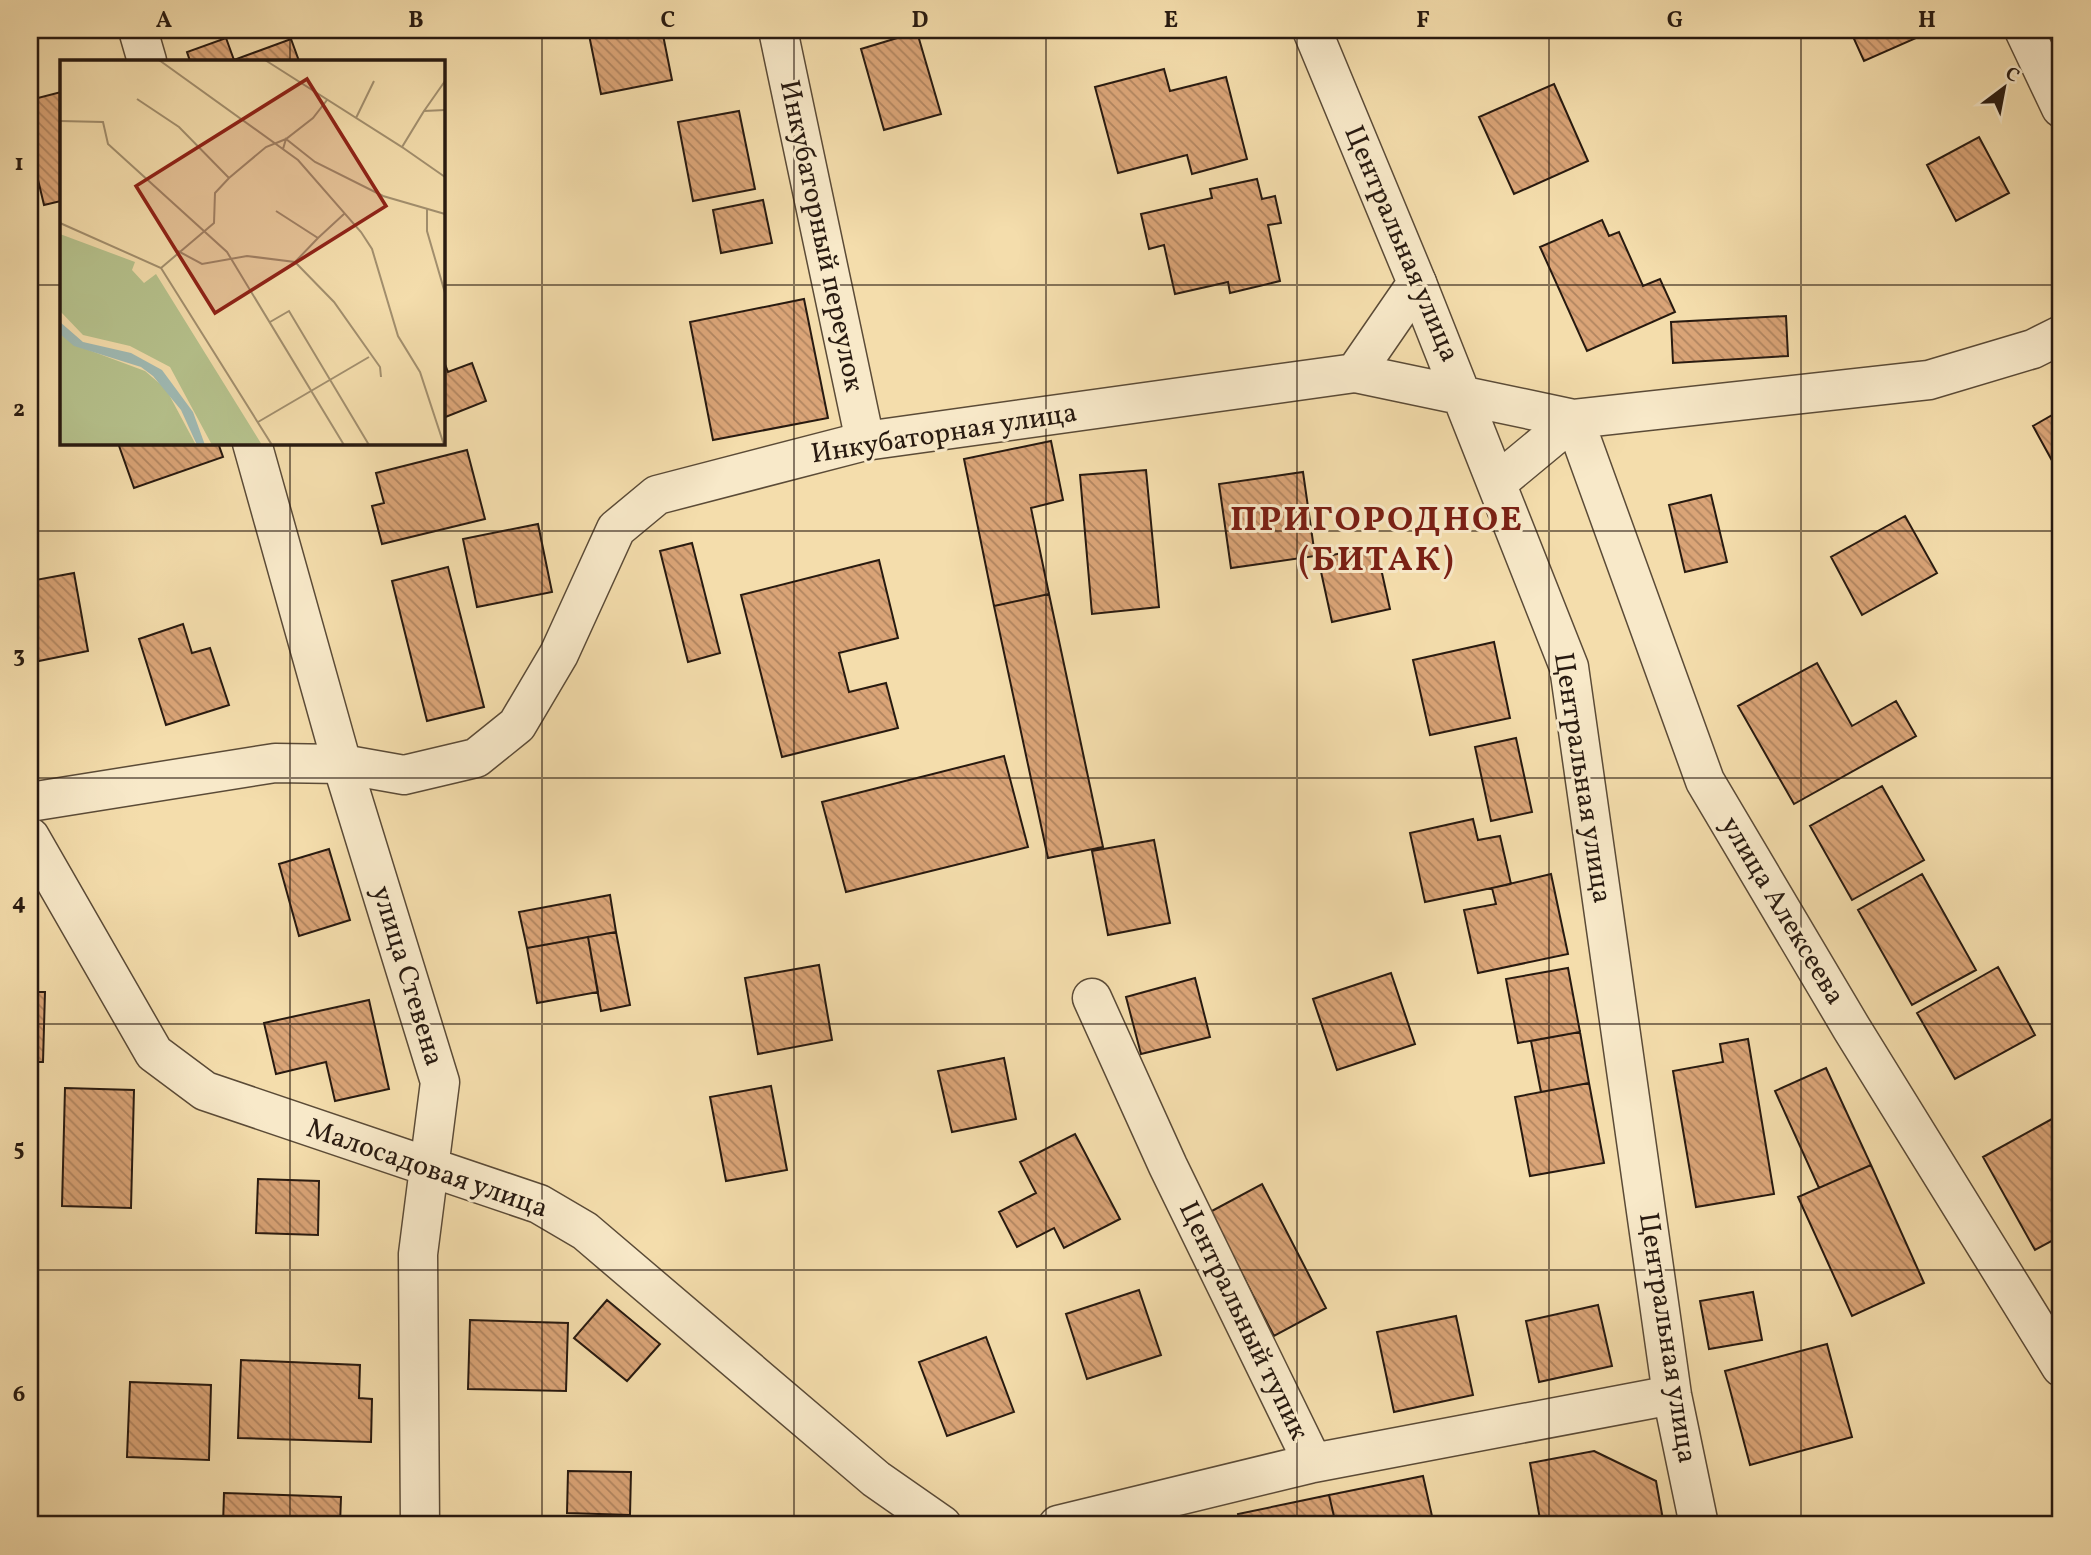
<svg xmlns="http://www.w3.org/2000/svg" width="2091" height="1555" viewBox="0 0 2091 1555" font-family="Vollkorn,serif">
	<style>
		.building { fill: url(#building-back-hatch); stroke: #281a10; stroke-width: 2 }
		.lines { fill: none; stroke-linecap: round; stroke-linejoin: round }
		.minor-casing { stroke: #5b4b37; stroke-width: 41 }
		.tertiary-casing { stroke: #5b4b37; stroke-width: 41 }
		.minor { stroke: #f8e9c9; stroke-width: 38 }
		.tertiary { stroke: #f8e9c9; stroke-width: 38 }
		.grid { fill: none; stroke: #281a10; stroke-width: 2; stroke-opacity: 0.55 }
		.labels { text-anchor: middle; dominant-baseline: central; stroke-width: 6; stroke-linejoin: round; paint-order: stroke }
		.street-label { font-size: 28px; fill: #281a10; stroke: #f8e9c9 }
		.district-label { font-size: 35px; font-weight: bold; letter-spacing: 2px; fill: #7a1f14; stroke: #f8e9c9 }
		.inset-road { fill: none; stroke: #a28f6e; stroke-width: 2 }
		.view { fill: #8f2418; fill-opacity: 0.15; stroke: #8f2418; stroke-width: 3.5 }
		.inset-edge { fill: none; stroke: #281a10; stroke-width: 3.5 }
		.neatline { fill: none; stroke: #281a10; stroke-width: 2.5 }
		.grid-label { font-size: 23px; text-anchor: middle; font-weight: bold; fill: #281a10 }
	</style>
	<defs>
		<pattern id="building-back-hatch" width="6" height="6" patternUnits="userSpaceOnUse" patternTransform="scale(1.75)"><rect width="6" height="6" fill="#daa477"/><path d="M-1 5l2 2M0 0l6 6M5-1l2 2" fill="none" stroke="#b18560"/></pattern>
	</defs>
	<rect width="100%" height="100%" fill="#f4ddac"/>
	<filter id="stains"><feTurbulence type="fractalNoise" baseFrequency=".00286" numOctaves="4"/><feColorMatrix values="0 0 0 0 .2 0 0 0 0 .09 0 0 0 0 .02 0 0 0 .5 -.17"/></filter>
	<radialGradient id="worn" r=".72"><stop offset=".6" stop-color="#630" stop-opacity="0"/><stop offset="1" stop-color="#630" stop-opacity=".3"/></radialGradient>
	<path class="building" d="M588,30H662L672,80L601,94Z
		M1850,30H1931L1932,31L1864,61Z
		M917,32L941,114L884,130L861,49Z
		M226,38L234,60L291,39L299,61H190L187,52Z
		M1164,69L1170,91L1226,77L1247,159L1192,174L1187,155L1118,173L1095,87Z
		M1554,84L1588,161L1514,194L1479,117Z
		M61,92V201L44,205L30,146V100Z
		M739,111L755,189L693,201L678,122Z
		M1979,137L2009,193L1956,221L1927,165Z
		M1257,179L1262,199L1275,196L1281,223L1268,225L1280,281L1230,293L1228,282L1175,294L1164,245L1149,249L1141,214L1212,198L1210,189Z
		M763,200L772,243L721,253L713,210Z
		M1602,220L1609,236L1619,232L1643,286L1660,279L1675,312L1587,351L1540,247Z
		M804,299L828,418L713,440L690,322Z
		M1786,316L1788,356L1673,363L1671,322Z
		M443,359L448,372L472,363L486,401L443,418Z
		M2061,410V477L2033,426Z
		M1051,441L1063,500L1031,508L1049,594L994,606L964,459Z
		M118,443H218L223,457L134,488Z
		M467,450L485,519L382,544L372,506L384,503L376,473Z
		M1146,470L1159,607L1092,614L1080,475Z
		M1303,472L1315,556L1231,568L1219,484Z
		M1711,495L1727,562L1685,572L1669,505Z
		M1905,516L1937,573L1862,615L1831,557Z
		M538,524L552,592L477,607L463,539Z
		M692,543L720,653L688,662L660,551Z
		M1376,546L1390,609L1332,622L1318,558Z
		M879,560L898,638L839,653L849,692L886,683L898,728L782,757L741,595Z
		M448,567L484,707L427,721L392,581Z
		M74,573L88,651L34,662L30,643V581Z
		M1049,594L1103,847L1048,858L994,606Z
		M183,624L192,653L210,648L229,705L166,725L139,639Z
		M1494,642L1510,718L1430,735L1413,660Z
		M1817,663L1852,726L1896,701L1916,736L1794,804L1738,706Z
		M1516,738L1532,812L1491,821L1475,747Z
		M1004,756L1028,847L846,892L822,802Z
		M1882,786L1924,860L1852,900L1810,826Z
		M1473,819L1478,840L1500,836L1511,884L1425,902L1410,833Z
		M1154,840L1170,923L1108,935L1092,851Z
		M329,849L350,920L299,936L279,864Z
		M1551,874L1568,954L1478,973L1464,910L1496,904L1492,888Z
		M1922,874L1976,970L1912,1005L1858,910Z
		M610,895L616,932L527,948L519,912Z
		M616,932L630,1005L601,1011L588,937Z
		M588,937L598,992L537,1003L527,948Z
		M819,965L832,1040L758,1054L745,978Z
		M1998,967L2035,1035L1955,1079L1917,1013Z
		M1568,968L1580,1032L1518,1043L1506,979Z
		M1391,973L1415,1044L1337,1070L1313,999Z
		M1195,978L1210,1037L1141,1054L1126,997Z
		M30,992H45L43,1062H30Z
		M369,1000L389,1089L335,1101L326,1062L276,1074L264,1023Z
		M1580,1032L1589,1083L1541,1092L1531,1041Z
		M1748,1039L1774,1194L1696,1207L1673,1071L1723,1062L1720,1044Z
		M1004,1058L1016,1119L952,1132L938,1071Z
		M1826,1068L1871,1165L1819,1188L1775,1091Z
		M1589,1083L1604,1163L1530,1176L1515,1097Z
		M771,1086L787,1170L726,1181L710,1097Z
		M65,1088L134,1090L131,1208L62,1206Z
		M2061,1114V1236L2035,1250L1983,1157Z
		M1075,1134L1120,1219L1064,1248L1054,1228L1017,1247L999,1212L1036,1193L1020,1162Z
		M1871,1165L1924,1283L1852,1316L1798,1197Z
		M258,1179L319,1181L318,1235L256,1233Z
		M1262,1184L1326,1308L1274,1336L1210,1212Z
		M1139,1290L1161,1355L1087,1379L1066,1314Z
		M1753,1292L1762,1340L1709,1349L1700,1301Z
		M607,1300L660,1344L627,1381L574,1338Z
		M1598,1305L1612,1366L1539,1382L1526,1321Z
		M1456,1316L1473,1395L1394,1412L1377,1332Z
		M470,1320L568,1323L566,1391L468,1389Z
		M986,1337L1014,1412L947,1436L919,1362Z
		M1827,1344L1852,1437L1750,1465L1725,1371Z
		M241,1360L360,1365L359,1398L372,1399L371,1442L238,1438Z
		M130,1382L211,1385L209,1460L127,1457Z
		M1594,1451L1656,1481L1664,1525H1541L1530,1463Z
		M568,1471L631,1472L630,1515L567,1513Z
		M1423,1476L1434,1525H1336L1329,1495Z
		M224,1493L341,1497L340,1525H223Z
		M1329,1495L1336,1525H1240L1238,1514Z"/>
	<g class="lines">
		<defs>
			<path id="minor" d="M138,30L147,61
				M778,30L865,441
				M2024,30L2061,108
				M1417,283L1569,667L1672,1395L1699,1525
				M1355,373L1574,419L1929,380L2033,349L2061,335
				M252,443L342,764L440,1082L418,1254L420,1525
				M1498,482L1574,419L1705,781L1852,1029L2061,1367
				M30,837L154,1053L205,1091L539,1204L585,1231L876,1479L942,1525
				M1092,998L1168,1166L1313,1463L1672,1395
				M1058,1525L1313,1463"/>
			<path id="tertiary" d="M30,802L275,763L342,764L404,775L476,758L517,725L559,654L616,529L657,495L865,441L1355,373L1417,283L1312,30"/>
		</defs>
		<use href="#minor" class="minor-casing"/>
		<use href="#tertiary" class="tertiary-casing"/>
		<use href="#minor" class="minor"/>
		<use href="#tertiary" class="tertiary"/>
	</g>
	<path class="grid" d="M290,30V61M542,30V1525M794,30V1525M1046,30V1525M1297,30V1525M1549,30V1525M1801,30V1525M30,285H61M443,285H2061M290,443V1525M30,531H2061M30,778H2061M30,1024H2061M30,1270H2061"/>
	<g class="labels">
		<g class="street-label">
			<text transform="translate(821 236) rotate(78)">Инкубаторный переулок</text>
			<text transform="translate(1401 244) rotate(67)">Центральная улица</text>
			<text transform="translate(944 434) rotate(-9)">Инкубаторная улица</text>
			<text transform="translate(1582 778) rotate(81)">Центральная улица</text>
			<text transform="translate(1782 911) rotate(59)">улица Алексеева</text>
			<text transform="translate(407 976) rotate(73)">улица Стевена</text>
			<text transform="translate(427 1169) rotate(19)">Малосадовая улица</text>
			<text transform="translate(1243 1321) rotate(64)">Центральный тупик</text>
			<text transform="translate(1667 1338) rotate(81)">Центральная улица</text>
		</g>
		<g class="district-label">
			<text x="1377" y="521">ПРИГОРОДНОЕ<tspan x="1377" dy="40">(БИТАК)</tspan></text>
		</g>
	</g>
	<g transform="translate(60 60)">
		<rect width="385" height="385" fill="#f4ddac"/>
		<path d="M0,174L75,202L72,210L84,223L96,214L202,385H152L110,307L70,286L23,275L0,251Z" fill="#b6c28d"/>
		<path d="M0,273L15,285L85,311L106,329L136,385H0Z" fill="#b6c28d"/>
		<path d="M0,262L23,282L71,293L102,310L133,352L145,385H137L121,350L93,316L81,307L14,286L0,274Z" fill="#9fbab4"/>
		<path class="inset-road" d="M99,0L238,100L301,172L312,189L338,276L360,312L384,385M205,0L342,87L364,51L385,50M77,39L119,67L169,118M364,51L385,21M296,58L314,21M0,61L43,62L48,84L167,192L284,385M342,87L385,117M223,89L226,79L255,102L323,136L385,154M367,149V171L385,233M216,151L258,178L284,154M0,163L101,208L212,385M118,191L142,204L187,196L235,202L274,242L320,307L321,317M235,202L258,178M101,208L154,163L155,133L169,118L206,87L226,79L253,58L267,40M210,262L229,251L309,385M198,362L309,297"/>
		<path class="view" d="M247,19L326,146L155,253L76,126Z"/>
		<rect width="385" height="385" class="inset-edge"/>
	</g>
	<rect width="2091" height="1555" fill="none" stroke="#f4ddac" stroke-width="77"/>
	<g transform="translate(2004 88) rotate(32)" stroke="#f8e9c9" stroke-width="5" paint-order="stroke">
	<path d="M0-5L12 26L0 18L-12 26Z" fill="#281a10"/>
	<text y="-10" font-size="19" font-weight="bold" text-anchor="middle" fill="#281a10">С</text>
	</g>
	<rect x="38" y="38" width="2014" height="1478" class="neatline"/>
	<g class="grid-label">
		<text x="164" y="27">A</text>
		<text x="416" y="27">B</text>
		<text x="668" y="27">C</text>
		<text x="920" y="27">D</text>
		<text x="1171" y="27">E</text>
		<text x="1423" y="27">F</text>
		<text x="1675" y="27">G</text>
		<text x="1927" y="27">H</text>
		<text x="19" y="170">1</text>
		<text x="19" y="416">2</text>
		<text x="19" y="662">3</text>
		<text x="19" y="909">4</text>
		<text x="19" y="1155">5</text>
		<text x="19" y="1401">6</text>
	</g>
	<rect width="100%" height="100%" filter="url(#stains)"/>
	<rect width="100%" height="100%" fill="url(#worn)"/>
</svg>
